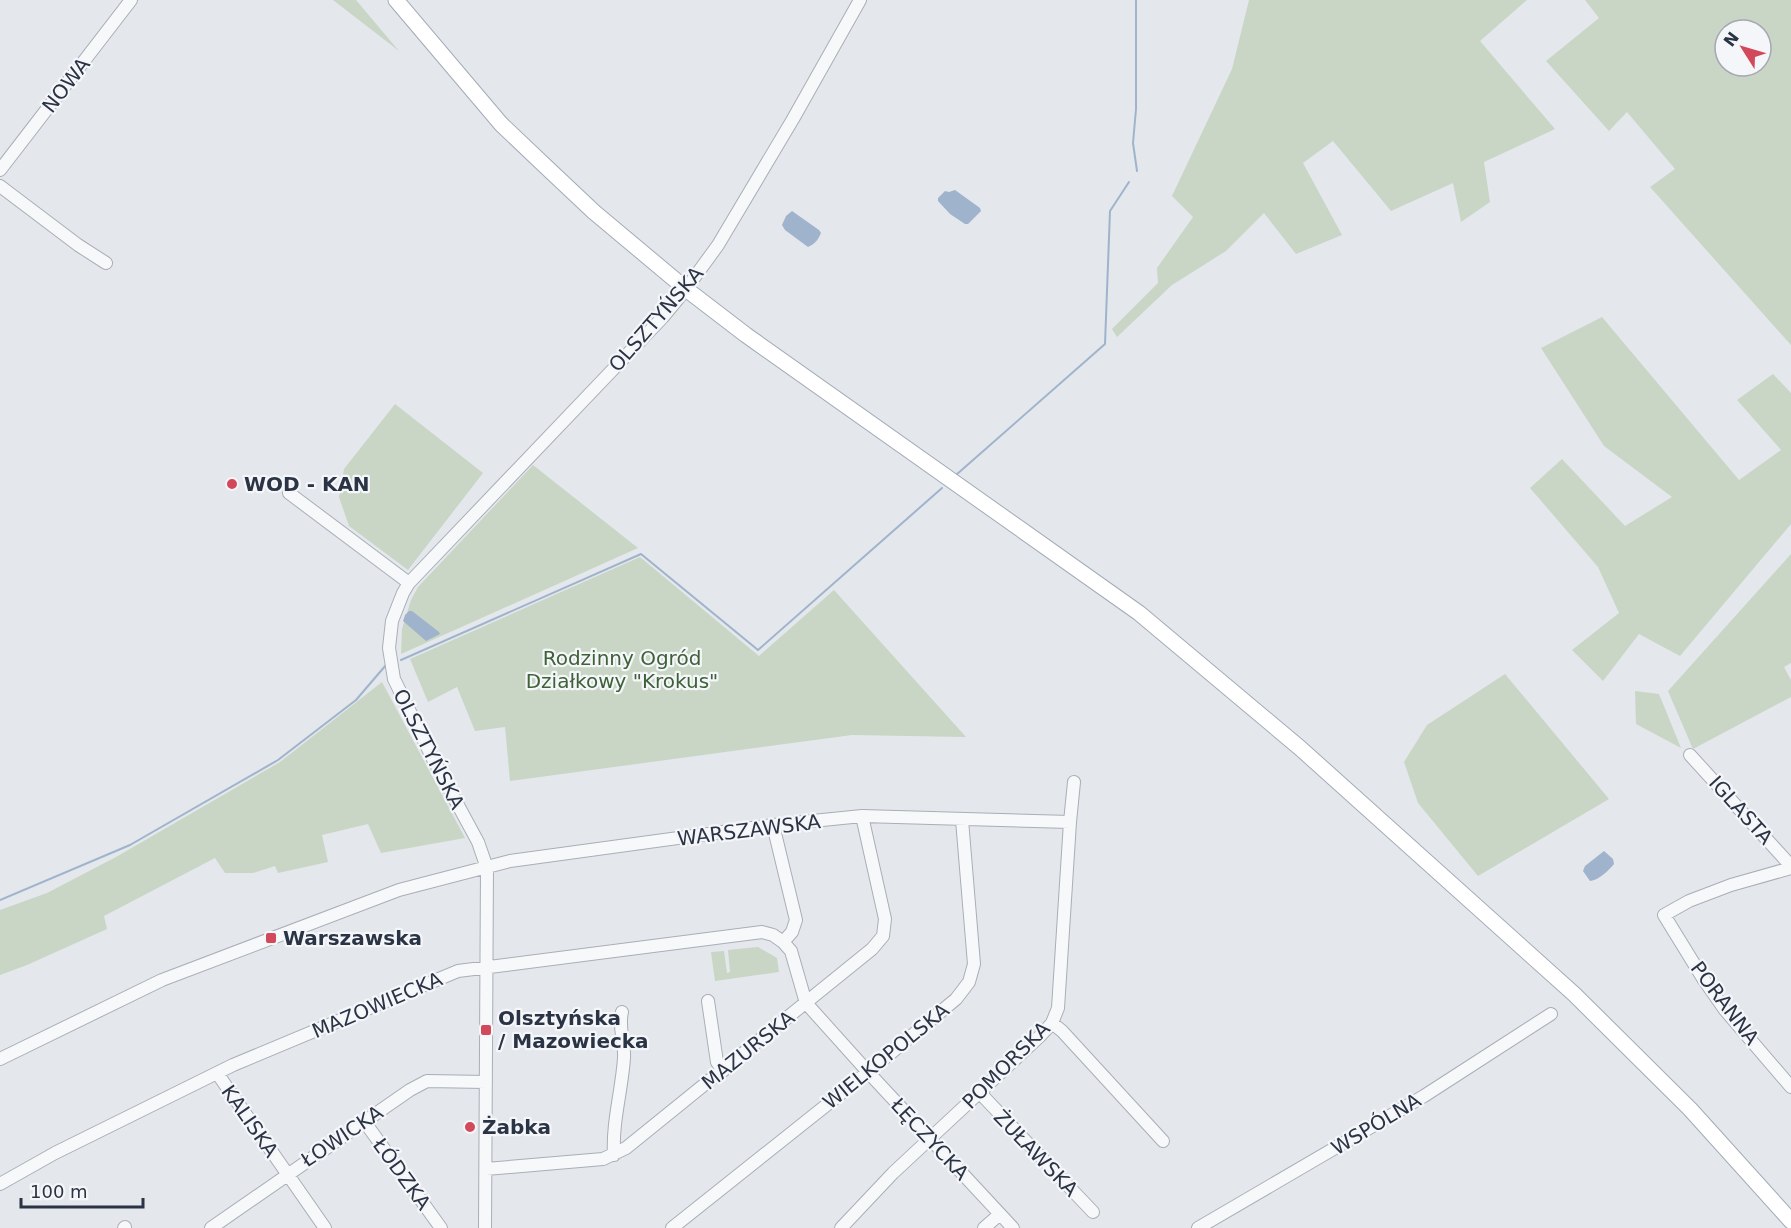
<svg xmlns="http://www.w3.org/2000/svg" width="1791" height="1228" viewBox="0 0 1791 1228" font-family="'DejaVu Sans',sans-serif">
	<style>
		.green { fill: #c9d6c5; fill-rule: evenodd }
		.water { fill: #9fb4cc }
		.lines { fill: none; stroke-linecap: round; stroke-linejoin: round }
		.stream { stroke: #9fb4cc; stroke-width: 2 }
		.minor-casing { stroke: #a9aeb7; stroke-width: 14 }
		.major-casing { stroke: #a3abb8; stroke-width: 17 }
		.minor { stroke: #f7f8fa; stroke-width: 12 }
		.major { stroke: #fff; stroke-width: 15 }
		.poi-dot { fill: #d1495b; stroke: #f4f6f9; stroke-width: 2 }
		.labels { text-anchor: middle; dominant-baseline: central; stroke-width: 4.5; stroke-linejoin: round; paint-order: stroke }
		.street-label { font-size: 20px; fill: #2b3445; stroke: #f4f6f9 }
		.poi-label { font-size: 20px; font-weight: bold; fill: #2b3445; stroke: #f4f6f9; text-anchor: start }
		.park-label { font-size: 20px; fill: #3f6138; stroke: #f4f6f9 }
	</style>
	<rect width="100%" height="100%" fill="#e4e7ec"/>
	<path class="green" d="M333,0H356L399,51Z
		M1249,0H1527L1480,41L1555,129L1484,162L1490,202L1461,222L1453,183L1391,211L1333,141L1303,163L1342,235L1296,254L1264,213L1226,251L1172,285L1117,337L1112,329L1158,283L1157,268L1193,217L1172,196L1232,69Z
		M1585,0H1791V345L1650,187L1675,169L1627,112L1609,131L1546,61L1599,18ZM1725,30H1761V66H1725Z
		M1602,317L1739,480L1781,450L1737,400L1773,374L1791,393V524L1680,656L1639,634L1603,681L1572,650L1619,613L1598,567L1530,488L1562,459L1625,526L1672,497L1604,446L1541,348Z
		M395,404L483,473L408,570L349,526L339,497L344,469Z
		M533,465L638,548L401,654L402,629L411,600L418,587Z
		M1791,554V663L1784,667L1791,680V697L1693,749L1668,691Z
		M640,557L759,656L834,590L966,737L852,735L510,781L505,727L475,731L457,687L428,702L410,659Z
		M1505,674L1609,799L1478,876L1418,803L1404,762L1427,725Z
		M382,682L465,838L381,853L368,824L322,835L328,862L278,873L275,866L253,873H225L215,858L104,916L107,929L27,965L0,975V910L47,893L116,857L280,762Z
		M1635,691L1659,694L1681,748L1636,724Z
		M758,947L777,958L779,972L715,981L711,952L724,951L727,973L730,972L728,950Z"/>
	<path class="water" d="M955,190L980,208L981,211L968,224H965L950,214L938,201V198L945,191L949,192Z
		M792,211L819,230L821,233C818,240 815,244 808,247L785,230L782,225L786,216Z
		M409,611H412L439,632L440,634L426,641L403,621L405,615Z
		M1604,851L1613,859L1614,864C1608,871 1599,880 1590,881L1583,871L1585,866Z"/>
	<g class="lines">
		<path class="stream" d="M1136,0V109L1133,143L1137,171
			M956,475L1105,344L1110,211L1129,182
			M401,660L641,554L758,650L942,488
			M0,900L130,845L278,760L356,700L386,665"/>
		<defs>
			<path id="minor" d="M0,170L131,0
				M0,186L78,245L106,263
				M289,493L409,583
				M1690,755L1791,866
				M773,825L796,920L792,932L783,942
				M1791,868L1731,885L1689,901L1664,915L1704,980L1725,1010L1791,1087
				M708,1001L717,1062L723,1071
				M1052,1023L1062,1031L1163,1141
				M0,1059L162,980L399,890L510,861L773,825L862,816L1070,822
				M217,1073L325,1228
				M980,1093L1093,1212
				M364,1121L441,1228
				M614,1155C612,1122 622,1090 624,1058C625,1042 618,1028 622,1012
				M486,1169L603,1159L626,1148L872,949L883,936L885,919L862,816
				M0,1184L55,1153L233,1065L458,971L762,932L773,935L783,942L791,951L806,1003L868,1072L1013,1228
				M124,1228L125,1227
				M211,1228L410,1090L427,1081L486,1082
				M485,1228L487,868L478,842L433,759L394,679L389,648L392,621L403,593L409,583L663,317L686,289L718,245L793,119L860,0
				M672,1228L868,1072L956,999L969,982L974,964L962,820
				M841,1228L893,1173L1040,1036L1052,1023L1058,1008L1070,822L1074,782
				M984,1228L1000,1214
				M1198,1228L1424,1096L1551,1014"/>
			<path id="major" d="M396,0L501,124L542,163L594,212L686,289L746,335L1139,613L1300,748L1574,994L1690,1109L1791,1221"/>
		</defs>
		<use href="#minor" class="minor-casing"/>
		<use href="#major" class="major-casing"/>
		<use href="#minor" class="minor"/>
		<use href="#major" class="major"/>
	</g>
	<g class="poi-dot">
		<circle cx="232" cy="484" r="6"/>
		<rect x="265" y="932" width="12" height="12" rx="3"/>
		<rect x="480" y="1024" width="12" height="12" rx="3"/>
		<circle cx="470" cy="1127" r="6"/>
	</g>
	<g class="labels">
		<g class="street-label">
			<text transform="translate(66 85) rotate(-52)">NOWA</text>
			<text transform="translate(656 319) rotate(-49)">OLSZTYŃSKA</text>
			<text transform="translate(429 749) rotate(63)">OLSZTYŃSKA</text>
			<text transform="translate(1741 810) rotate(48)">IGLASTA</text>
			<text transform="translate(749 830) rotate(-7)">WARSZAWSKA</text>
			<text transform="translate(1725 1003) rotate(53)">PORANNA</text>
			<text transform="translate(377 1005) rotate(-23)">MAZOWIECKA</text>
			<text transform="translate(748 1050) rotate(-39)">MAZURSKA</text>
			<text transform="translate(886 1056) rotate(-39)">WIELKOPOLSKA</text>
			<text transform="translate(1006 1065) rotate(-45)">POMORSKA</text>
			<text transform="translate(250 1121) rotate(55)">KALISKA</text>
			<text transform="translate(1376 1124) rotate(-31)">WSPÓLNA</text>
			<text transform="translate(342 1136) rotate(-34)">ŁOWICKA</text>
			<text transform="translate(930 1139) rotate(47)">ŁĘCZYCKA</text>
			<text transform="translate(1036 1153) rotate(46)">ŻUŁAWSKA</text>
			<text transform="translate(402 1174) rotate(54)">ŁÓDZKA</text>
		</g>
		<g class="poi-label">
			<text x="244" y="484">WOD - KAN</text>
			<text x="283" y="938">Warszawska</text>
			<text x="498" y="1018">Olsztyńska<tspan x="498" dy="23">/ Mazowiecka</tspan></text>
			<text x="482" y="1127">Żabka</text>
		</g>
		<g class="park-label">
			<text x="622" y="658">Rodzinny Ogród<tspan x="622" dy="23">Działkowy "Krokus"</tspan></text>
		</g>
	</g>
	<g transform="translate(1743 48) rotate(307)"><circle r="28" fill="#f4f6f9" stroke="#a4a8b1" stroke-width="1.5"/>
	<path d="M0-4.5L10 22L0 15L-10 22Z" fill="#d1495b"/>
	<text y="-9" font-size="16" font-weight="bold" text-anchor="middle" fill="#2b3445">N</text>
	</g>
	<path d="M21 1198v9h122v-9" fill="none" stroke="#2b3445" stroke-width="3"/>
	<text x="30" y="1198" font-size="18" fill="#2b3445" stroke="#f4f6f9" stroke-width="4.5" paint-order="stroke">100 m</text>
</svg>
